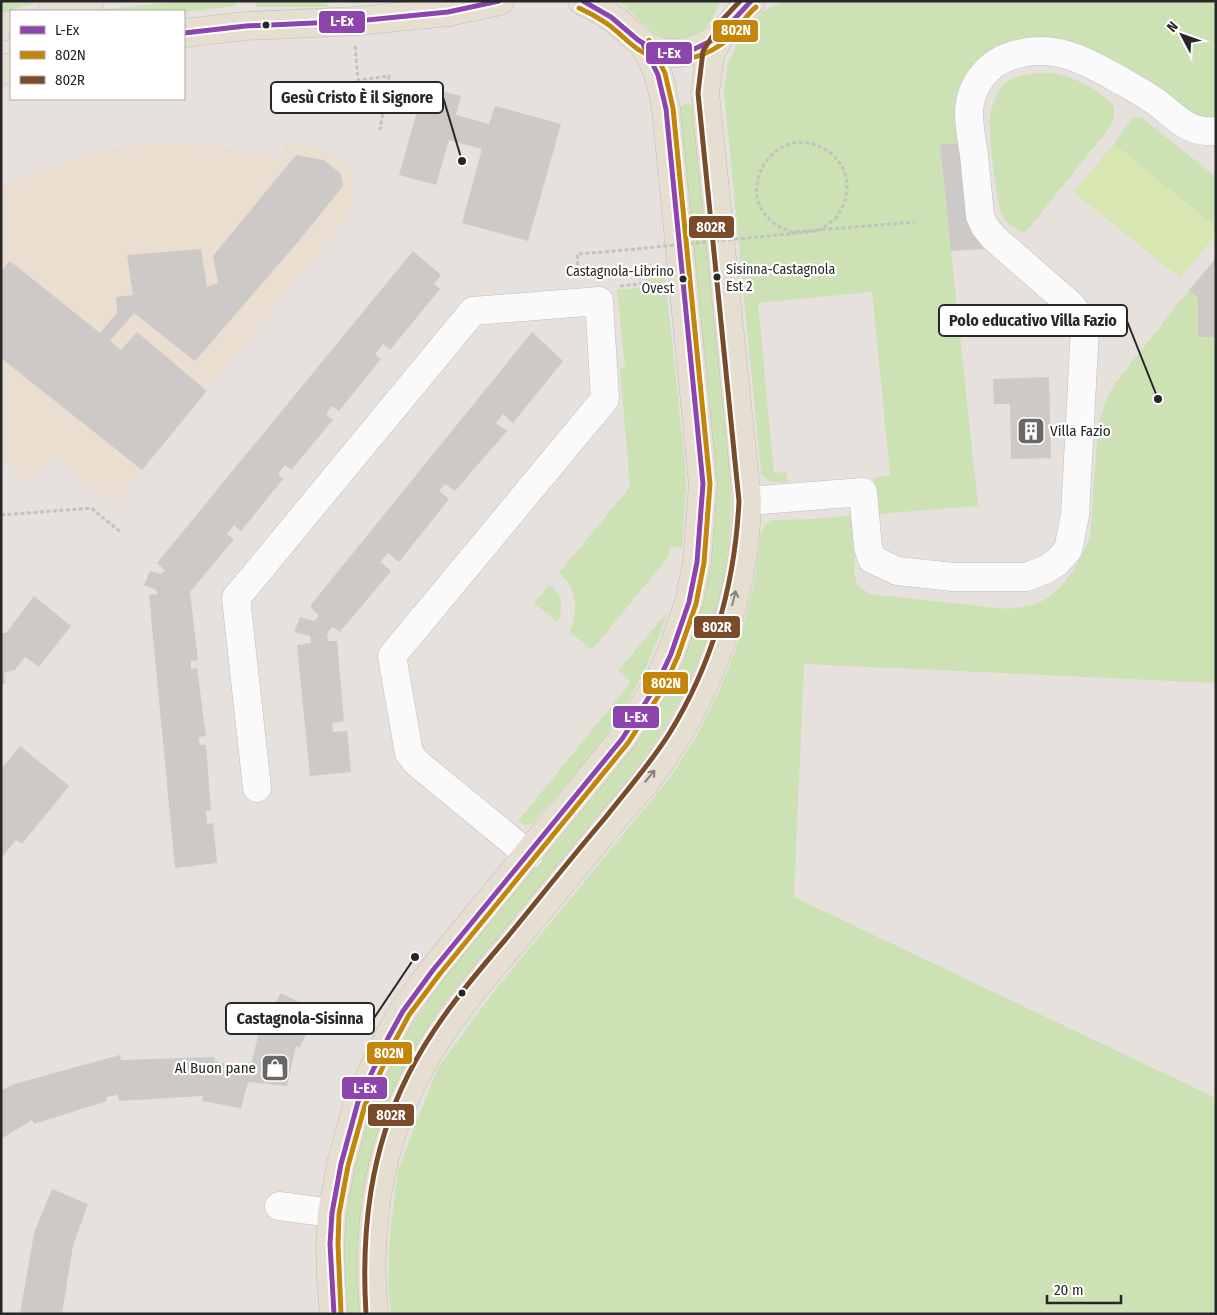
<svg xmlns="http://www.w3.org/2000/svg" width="1217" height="1315" viewBox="0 0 1217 1315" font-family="'Fira Sans Condensed',sans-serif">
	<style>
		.education { fill: #eaded0 }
		.green { fill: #cce2b4 }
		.pitch { fill: #d8e6b1 }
		.building { fill: #ccc9c6 }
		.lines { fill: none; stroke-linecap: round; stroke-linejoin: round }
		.minor-casing { stroke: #bfbebe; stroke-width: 29 }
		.major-casing { stroke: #bfbdbb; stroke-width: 29 }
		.path { stroke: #c2c2c1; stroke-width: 3; stroke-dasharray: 4 2.5; stroke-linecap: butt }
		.minor { stroke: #fbfafa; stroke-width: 28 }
		.major { stroke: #e6ded1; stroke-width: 28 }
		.path-bridge { stroke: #c2c2c1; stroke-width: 3; stroke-dasharray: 4 2.5; stroke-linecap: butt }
		.bus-1-casing { stroke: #fff; stroke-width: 9 }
		.bus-2-casing { stroke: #fff; stroke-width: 9 }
		.bus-3-casing { stroke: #fff; stroke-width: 9 }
		.bus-1 { stroke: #8e44ad; stroke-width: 5 }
		.bus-2 { stroke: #c3860a; stroke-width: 5 }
		.bus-3 { stroke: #7a4b2a; stroke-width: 5 }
		.oneway { stroke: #86827c }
		.bus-dot { fill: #272727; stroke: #fff; stroke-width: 2 }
		.labels { text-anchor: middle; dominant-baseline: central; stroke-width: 4.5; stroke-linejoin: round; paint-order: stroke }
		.bus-label { font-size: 14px; fill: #272727; stroke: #fff; text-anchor: start }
		.poi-label { font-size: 15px; fill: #272727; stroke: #fff; text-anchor: start }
		.leader { fill: none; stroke: #272727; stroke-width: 2 }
		.callout-dot { fill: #272727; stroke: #fff; stroke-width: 2 }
		.callout { fill: #fff; stroke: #272727; stroke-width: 2 }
		.callout-label { font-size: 16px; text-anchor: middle; font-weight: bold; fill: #272727 }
		.line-badge { stroke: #fff; stroke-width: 2 }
		.badge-label { font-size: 14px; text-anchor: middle; font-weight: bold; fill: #fff }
	</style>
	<rect width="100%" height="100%" fill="#e6e1dc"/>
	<path class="education" d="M285,141L329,152L351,169L354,209L114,505L52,454L29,482L6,463L1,469V188L16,181L77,157L116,148L169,143L217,146L281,158Z"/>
	<path class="green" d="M1,1H42L1,13Z
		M182,1H236V4L235,6L184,12L91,11Z
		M255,1H324L330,7H256Z
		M618,1H720C711,34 681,52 651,30C639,22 631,9 618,1Z
		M783,1H1153L1170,3L1171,1H1216V119L1203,121L1136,81L1000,52L963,143L940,146L978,506L876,514L874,478L890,475L872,292L758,303L774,473L786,472L788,482C777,482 767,484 761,473L724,91L728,63L739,40L762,12Z
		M1036,73C1041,73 1047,72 1052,73C1073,76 1101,90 1114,107V117L1110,127L1025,233C1017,229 1008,225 1003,217C996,205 988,133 990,117C992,108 995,96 1001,88C1008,77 1023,76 1036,73Z
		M687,103L694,108C702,187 710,266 718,345C724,401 732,458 731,514C728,607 692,691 639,766C597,817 555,868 514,918C492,944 469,970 448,997C381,1087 346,1201 361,1314H346C339,1229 350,1143 389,1066C404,1037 422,1011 439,984L634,747L653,718L668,691L703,596L711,563L714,534L716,481L679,110L680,106Z
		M1133,117L1142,118L1216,177V227L1114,144Z
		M665,277L685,463L686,488L682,548L670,546L669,556L592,650L570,632C578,611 578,589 559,573L630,487L620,368H625L617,290L644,287V278Z
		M1189,290L1198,298V336L1216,337V683L804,664L794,897L1216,1098V1314H391L388,1285L390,1230L398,1171L415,1125L438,1068L492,994L672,775L696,737L720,689L741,635L755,577L761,532L765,525L771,520L812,519L860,515L854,570L857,585L870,594L1008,609C1019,607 1032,606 1042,601C1066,589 1081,559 1090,536L1098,427L1106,400L1115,383Z
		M549,585C562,592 564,609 557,622L534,603Z
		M668,611C655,650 638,687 615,722C591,758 560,790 532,824C527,826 522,825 518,821L631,682L618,671Z"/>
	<path class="pitch" d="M1114,144L1216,227V234L1180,278L1074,192Z"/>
	<path class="building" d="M424,87L461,96L456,115L489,124L495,106L561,124L528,241L462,223L482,149L449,140L436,185L399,175Z
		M963,143L988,241L983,249L951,251L940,145Z
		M296,155L324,160L341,174L343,186L297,243L195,361L134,313L110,341L121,350L137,332L207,391L142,470L1,358V271L10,261L100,333L117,313L116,297L133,295L127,255L201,249L207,287L218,283L213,256Z
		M413,251L441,275L434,284L440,289L390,350L383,344L375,354L381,359L339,411L332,406L326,415L333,420L291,470L285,465L278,474L283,479L241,531L234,525L227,534L234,539L190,592L198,660L191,661V669L197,668L206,736L198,737L200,745H206L211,811H206L207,824L213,823L217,863L175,868L149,595L158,594L155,589L144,585L150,571L161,574L165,571L157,563Z
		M1216,258V337H1198V298L1189,290Z
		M532,332L563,361L513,423L503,414L496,423L507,431L455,491L445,484L439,491L449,499L399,562L388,553L380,562L391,571L340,632L333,627L329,630L327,636L328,641H337L344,721L332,723L333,732L347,731L351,772L310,776L297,645L311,643L310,636L294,632L300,617L314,621L319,616L310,606Z
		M1049,377L1051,458L1011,459L1010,404H994L993,379Z
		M34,596L71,626L39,667L25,657L15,670L4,673L5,684H1V633H6Z
		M20,746L69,786L22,844L16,840L1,858V769Z
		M281,993L317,1011L300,1047L296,1046L287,1086L248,1082L241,1108L202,1101L203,1096L119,1101L118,1095L106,1097L107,1101L34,1124L32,1120L1,1139V1091L14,1084L120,1055L121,1060L215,1057L214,1061L250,1069L258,1036Z
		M52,1189L88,1204L73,1246L62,1314H20L34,1233Z"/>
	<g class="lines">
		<defs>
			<path id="minor" d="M747,501L863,492L868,547L872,559L897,571L953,577H1026L1045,570L1057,562L1068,550L1075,515L1085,328L1080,316L1071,305L994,238L985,227L980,216C978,195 976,175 974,155C972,142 969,127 969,114C969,86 988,62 1014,55C1053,43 1085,60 1118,79C1132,87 1147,95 1160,105C1179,120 1189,133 1216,131
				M257,788L236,598L473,311L599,301L605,399L392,656L409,753L417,763L529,855
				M279,1206L332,1213"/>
			<path id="major" d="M582,1C594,7 605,12 615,20C625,27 632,36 642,43C665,60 696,53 717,38C729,30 738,11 751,1
				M52,11L90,1
				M1,27L11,24
				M184,33L246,26L357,21L448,12L500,1
				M1,71L11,67
				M334,1314L331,1280L330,1244L332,1213L341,1164L358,1102L388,1038L403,1011L433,970L622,739L656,686L671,654L689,602L697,562L703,484L666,109C661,81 658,69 643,44
				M374,1314C366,1234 378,1151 414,1079C439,1029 475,986 511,944C544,903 578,863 611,822C627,803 644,785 658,765C710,691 746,592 747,501L705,93L710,54L720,37"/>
		</defs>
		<use href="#minor" class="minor-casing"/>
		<use href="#major" class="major-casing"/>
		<path class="path" d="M355,46L358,80L389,76L380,130
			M835,219C877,163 798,113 765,163C758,173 756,184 757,196C760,215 774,226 792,232L915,222
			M579,278L577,254L605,252
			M620,286L641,284L640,276L657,274
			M1,515L91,508L122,533"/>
		<use href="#minor" class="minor"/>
		<use href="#major" class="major"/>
		<path class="path-bridge" d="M605,252L818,231L835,219"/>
		<defs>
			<path id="bus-1" d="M583,1L611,17L638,40L651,48L670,53L690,51L717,38L751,1
				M184,33L246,26L357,21L448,12L499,1
				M334,1314L330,1244L332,1213L341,1164L358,1102L388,1038L403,1011L433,970L622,739L656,686L671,654L689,602L697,562L703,484L666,109L658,75L643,44"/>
			<path id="bus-2" d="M579,8C588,12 597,17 606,23C618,31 627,42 639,50C665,67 698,61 722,44C736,34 743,18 756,7
				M341,1313L338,1244L339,1214L348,1166L365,1105L395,1041L409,1015L439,975L628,743L663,689L678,656L696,604L704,563L710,484L673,108L665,73L649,40"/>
			<path id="bus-3" d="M366,1314C361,1231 370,1150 408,1075C433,1025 469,982 505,940C538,900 571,858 605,818C627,790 650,764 669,734C713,663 735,583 739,501L698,93L703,51L724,18L740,1"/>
		</defs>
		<use href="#bus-1" class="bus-1-casing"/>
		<use href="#bus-2" class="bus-2-casing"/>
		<use href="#bus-3" class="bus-3-casing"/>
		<use href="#bus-1" class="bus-1"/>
		<use href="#bus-2" class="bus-2"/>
		<use href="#bus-3" class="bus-3"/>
	</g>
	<defs><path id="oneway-shaft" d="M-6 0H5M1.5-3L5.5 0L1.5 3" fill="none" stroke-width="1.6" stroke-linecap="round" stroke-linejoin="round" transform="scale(1.25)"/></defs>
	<g class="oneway">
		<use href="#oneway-shaft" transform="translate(734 598) rotate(-76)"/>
		<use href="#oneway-shaft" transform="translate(650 776) rotate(-50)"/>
	</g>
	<defs>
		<symbol id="building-square" viewBox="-11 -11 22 22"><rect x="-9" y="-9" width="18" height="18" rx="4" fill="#6a6866" stroke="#fff"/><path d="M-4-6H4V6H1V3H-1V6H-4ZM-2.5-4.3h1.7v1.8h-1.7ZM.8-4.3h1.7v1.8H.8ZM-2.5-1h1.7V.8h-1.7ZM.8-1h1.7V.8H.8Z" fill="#fff"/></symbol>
		<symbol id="shop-square" viewBox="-11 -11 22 22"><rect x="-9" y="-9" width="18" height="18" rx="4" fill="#6a6866" stroke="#fff"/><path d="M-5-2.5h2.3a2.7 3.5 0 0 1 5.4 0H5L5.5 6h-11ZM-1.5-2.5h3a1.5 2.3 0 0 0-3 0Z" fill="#fff"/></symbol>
	</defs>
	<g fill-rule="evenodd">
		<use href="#building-square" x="1015" y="415" width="32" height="32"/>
		<use href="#shop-square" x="259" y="1052" width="32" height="32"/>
	</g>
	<g class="bus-dot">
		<circle cx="266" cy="25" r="4.5"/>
		<circle cx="717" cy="277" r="4.5"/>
		<circle cx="683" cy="279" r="4.5"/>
		<circle cx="462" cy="993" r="4.5"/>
	</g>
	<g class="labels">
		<g class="bus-label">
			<text x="726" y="269">Sisinna-Castagnola<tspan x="726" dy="17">Est 2</tspan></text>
			<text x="674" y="271" text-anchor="end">Castagnola-Librino<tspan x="674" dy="17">Ovest</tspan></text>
		</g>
		<g class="poi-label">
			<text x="1050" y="431">Villa Fazio</text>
			<text x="256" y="1068" text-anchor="end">Al Buon pane</text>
		</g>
	</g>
	<path class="leader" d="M462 161L443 97M1158 399L1127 321M415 957L374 1018"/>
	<g class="callout-dot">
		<circle cx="462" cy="161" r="5"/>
		<circle cx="1158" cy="399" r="5"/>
		<circle cx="415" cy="957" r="5"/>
	</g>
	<g class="callout">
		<rect x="271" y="82" width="172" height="31" rx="5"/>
		<rect x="939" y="305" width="188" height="31" rx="5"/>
		<rect x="226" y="1003" width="148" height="31" rx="5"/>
	</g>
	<g class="callout-label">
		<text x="357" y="103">Gesù Cristo È il Signore</text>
		<text x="1033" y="326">Polo educativo Villa Fazio</text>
		<text x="300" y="1024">Castagnola-Sisinna</text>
	</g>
	<g class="line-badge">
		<rect x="318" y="10" width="48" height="24" rx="5" fill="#8e44ad"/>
		<rect x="712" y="19" width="47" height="24" rx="5" fill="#c3860a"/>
		<rect x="645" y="41" width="48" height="24" rx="5" fill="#8e44ad"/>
		<rect x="688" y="215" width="47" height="24" rx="5" fill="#7a4b2a"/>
		<rect x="693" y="615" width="48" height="24" rx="5" fill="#7a4b2a"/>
		<rect x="642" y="671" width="47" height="24" rx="5" fill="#c3860a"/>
		<rect x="612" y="705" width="48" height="24" rx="5" fill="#8e44ad"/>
		<rect x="366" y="1041" width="47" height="24" rx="5" fill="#c3860a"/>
		<rect x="341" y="1076" width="47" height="24" rx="5" fill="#8e44ad"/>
		<rect x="367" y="1103" width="48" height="24" rx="5" fill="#7a4b2a"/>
	</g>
	<g class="badge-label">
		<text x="342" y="26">L-Ex</text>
		<text x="736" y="35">802N</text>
		<text x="669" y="58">L-Ex</text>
		<text x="711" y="232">802R</text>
		<text x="717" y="632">802R</text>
		<text x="666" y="688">802N</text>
		<text x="636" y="722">L-Ex</text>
		<text x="389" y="1058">802N</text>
		<text x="365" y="1093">L-Ex</text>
		<text x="391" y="1120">802R</text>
	</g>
	<rect width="1217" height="1315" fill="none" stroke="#272727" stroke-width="5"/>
	<rect x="10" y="10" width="175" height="90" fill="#ffffff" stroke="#a9a9a9"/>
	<rect x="20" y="26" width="25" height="8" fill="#8e44ad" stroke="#a9a9a9"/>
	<text x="55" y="35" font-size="15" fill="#272727">L-Ex</text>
	<rect x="20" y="51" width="25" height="8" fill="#c3860a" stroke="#a9a9a9"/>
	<text x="55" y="60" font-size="15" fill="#272727">802N</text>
	<rect x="20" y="76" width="25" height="8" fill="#7a4b2a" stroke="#a9a9a9"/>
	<text x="55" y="85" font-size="15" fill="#272727">802R</text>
	<g transform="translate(1182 35) rotate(311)" stroke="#ffffff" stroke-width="4" paint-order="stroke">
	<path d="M0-4L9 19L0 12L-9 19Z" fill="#272727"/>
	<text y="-8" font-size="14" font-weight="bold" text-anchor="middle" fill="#272727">N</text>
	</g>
	<path d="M1047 1295v8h74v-8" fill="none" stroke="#272727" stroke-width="2.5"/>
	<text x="1054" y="1295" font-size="15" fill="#272727" stroke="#ffffff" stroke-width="4" paint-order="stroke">20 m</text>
</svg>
